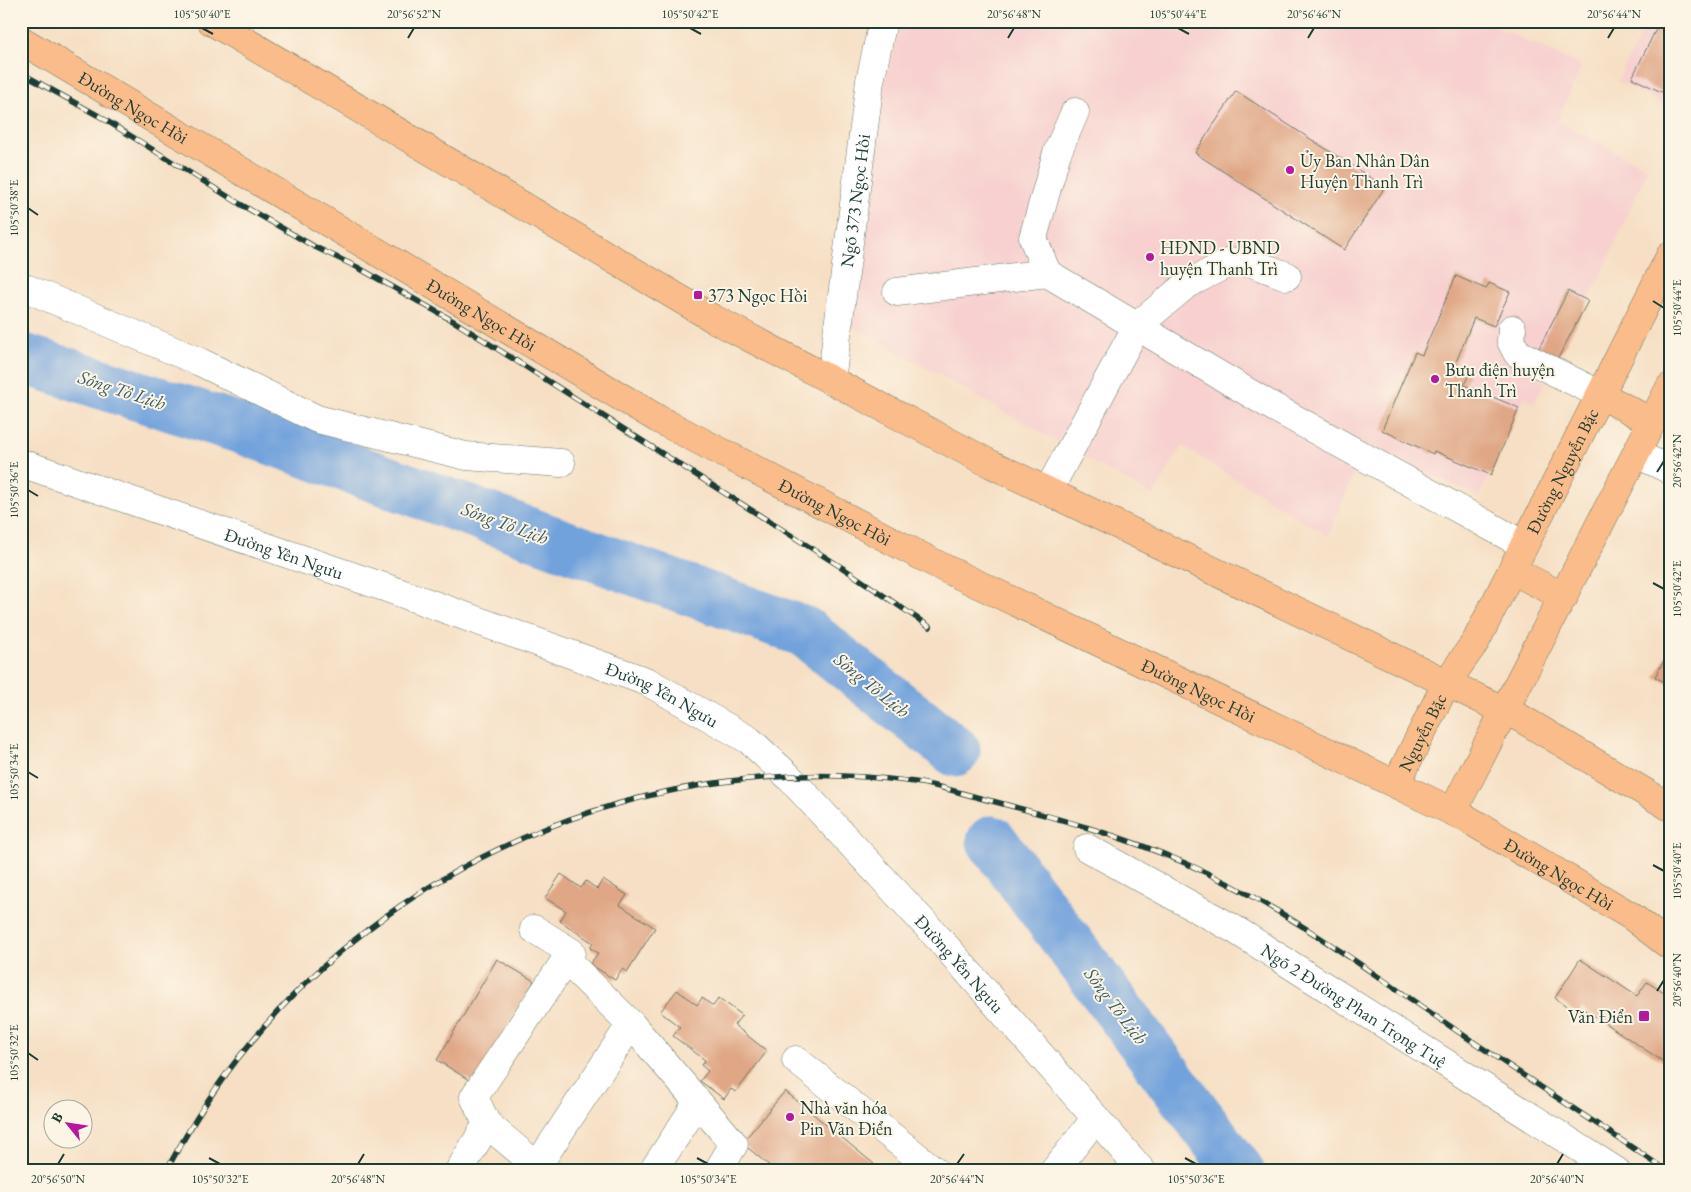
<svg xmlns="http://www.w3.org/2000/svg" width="1691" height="1192" viewBox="0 0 1691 1192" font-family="'EB Garamond',serif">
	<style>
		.built { fill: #f7d0cf }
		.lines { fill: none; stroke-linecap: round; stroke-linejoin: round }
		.river { stroke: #72a2dc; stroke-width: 51 }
		.building { fill: #e0a786 }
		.minor-casing { stroke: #6a7666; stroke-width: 29 }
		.major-casing { stroke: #6a7666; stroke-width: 29 }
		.highway-casing { stroke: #6a7666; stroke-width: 29 }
		.minor { stroke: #fff; stroke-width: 28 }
		.major { stroke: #f9bc8a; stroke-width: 28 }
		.highway { stroke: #f9bc8a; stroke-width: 28 }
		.rail-casing { stroke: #1f3d34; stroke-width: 5.5 }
		.rail { stroke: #fcf5e5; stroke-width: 4; stroke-dasharray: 11; stroke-linecap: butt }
		.ticks { fill: none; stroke: #1f3d34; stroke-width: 2 }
		.poi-dot { fill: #b5179e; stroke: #fcf5e5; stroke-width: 2 }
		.labels { text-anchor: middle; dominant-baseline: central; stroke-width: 4; stroke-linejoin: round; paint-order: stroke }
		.street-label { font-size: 18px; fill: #1f3d34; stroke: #fcf5e5 }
		.poi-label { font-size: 18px; fill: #1f3d34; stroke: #fcf5e5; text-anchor: start }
		.water-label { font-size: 19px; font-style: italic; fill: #385b66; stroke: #fcf5e5 }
		.neatline { fill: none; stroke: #1f3d34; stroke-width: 2 }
		.ticks-label { font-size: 12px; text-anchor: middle; fill: #1f3d34 }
	</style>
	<rect width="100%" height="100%" fill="#fcf5e5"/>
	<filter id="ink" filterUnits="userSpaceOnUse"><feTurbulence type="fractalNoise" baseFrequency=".02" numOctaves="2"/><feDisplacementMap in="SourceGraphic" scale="10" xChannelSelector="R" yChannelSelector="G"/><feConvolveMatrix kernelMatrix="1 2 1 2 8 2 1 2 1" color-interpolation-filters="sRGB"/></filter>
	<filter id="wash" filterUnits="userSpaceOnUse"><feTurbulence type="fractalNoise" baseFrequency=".0096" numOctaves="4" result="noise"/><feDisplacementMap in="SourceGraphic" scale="20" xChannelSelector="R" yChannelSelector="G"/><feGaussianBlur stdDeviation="1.12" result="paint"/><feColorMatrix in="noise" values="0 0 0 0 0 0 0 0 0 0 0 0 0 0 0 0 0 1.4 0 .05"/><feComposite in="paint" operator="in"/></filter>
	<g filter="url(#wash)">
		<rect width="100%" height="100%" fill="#f6dfc4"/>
		<path class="built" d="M901,21H1126L1187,34L1230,21H1484L1582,66L1557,121L1648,169L1596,285L1534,403L1524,398L1479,497L1367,444L1328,536L1182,446L1153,496L851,325L858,228L886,77Z
			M1647,21H1670V107L1618,81Z"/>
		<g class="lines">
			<path class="river" d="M21,358L242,429L805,632L955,751
				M992,841L1239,1171"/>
		</g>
		<g id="blocks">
			<path class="building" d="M1660,21H1670V96L1632,78Z
				M1236,91L1385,187L1344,250L1195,153Z
				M1456,276L1486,289L1489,283L1510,292L1494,326L1474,318L1454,367L1469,374L1464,385L1519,408L1491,475L1434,451L1433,454L1382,430L1415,352L1422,355Z
				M1568,291L1588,301L1555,364L1536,354Z
				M1670,649V685L1655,677Z
				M561,874L581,888L586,881L597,889L603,879L627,895L620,905L655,928L627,972L622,969L615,980L590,964L598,953L590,948L593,943L560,921L566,911L545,898Z
				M497,959L534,981L474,1083L437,1060Z
				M1580,959L1637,996L1647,982L1670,997V1066L1582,1008L1578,1014L1555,998Z
				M677,990L697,1005L702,998L713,1006L719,998L742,1015L734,1025L767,1051L736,1092L731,1089L724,1099L700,1081L708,1071L701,1065L705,1060L673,1036L680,1027L660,1012Z
				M785,1091L874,1164L869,1171H776L742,1143Z"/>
		</g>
	</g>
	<g filter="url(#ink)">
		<use href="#blocks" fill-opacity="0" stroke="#6a7666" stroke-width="1"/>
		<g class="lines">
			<defs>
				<g id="minor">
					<path d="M1075,112L1057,153L1033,238L1047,273L1268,404L1524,545"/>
					<path d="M21,286L200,362L317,419L466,456L561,463"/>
					<path d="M897,292L1047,273"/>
					<path d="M1512,329L1511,341L1517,353L1601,395"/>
					<path id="s1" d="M831,381L870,81L883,21"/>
					<path d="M1637,454L1670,470"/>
					<path id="s2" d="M21,463L384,587L648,682L749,740L788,776L941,941L1142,1171"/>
					<path d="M1048,491L1137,326L1186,285L1230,262H1249L1287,276"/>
					<path id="s3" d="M1087,848L1234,929L1616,1171"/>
					<path d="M534,929L571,952L474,1097L487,1124L543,1171"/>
					<path d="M565,959L631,1024L734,1144L718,1171"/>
					<path d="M796,1060L935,1171"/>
					<path d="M459,1171L487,1124"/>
					<path d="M534,1171L631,1024"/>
					<path d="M653,1171L698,1102"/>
					<path d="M1054,1171L1096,1118"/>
				</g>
				<g id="major">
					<path d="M1601,395L1652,422"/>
					<path d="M1512,570L1564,597"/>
					<path id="s4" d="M1396,784L1447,682L1476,641L1670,256"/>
					<path d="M1453,811L1670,387"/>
				</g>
				<g id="highway">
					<path d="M211,21L714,319L991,464L1522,719L1670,807"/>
					<path id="s5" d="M21,40L658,419L942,567L1464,817L1631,916L1670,946"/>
				</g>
			</defs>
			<use href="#minor" class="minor-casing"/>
			<use href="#major" class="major-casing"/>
			<use href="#highway" class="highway-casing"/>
			<use href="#minor" class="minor"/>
			<use href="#major" class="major"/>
			<use href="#highway" class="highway"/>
			<defs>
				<path id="rail" d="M21,73L99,116L240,204L315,247L357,267L455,322L849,572L930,627
					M166,1171C190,1127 216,1084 248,1046C407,850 665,748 915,782C941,786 966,795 992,801C1057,818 1123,836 1185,863C1279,904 1362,966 1447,1024C1520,1074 1594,1121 1667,1171"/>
			</defs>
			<use href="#rail" class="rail-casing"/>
			<use href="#rail" class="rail"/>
		</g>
	</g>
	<path class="ticks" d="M202,28L213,34M690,28L701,34M1178,28L1189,34M408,38L414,28M1008,38L1014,28M1308,38L1314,28M1608,38L1614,28M28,208L38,215M1653,301L1664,308M1657,472L1664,461M28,490L38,496M1653,583L1664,589M28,772L38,778M1653,865L1664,871M1657,991L1664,980M28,1053L38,1060M209,1158L220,1164M697,1158L708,1164M1185,1158L1196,1164M58,1164L64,1154M358,1164L364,1154M957,1164L964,1154M1557,1164L1563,1154"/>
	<g class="poi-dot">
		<circle cx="1290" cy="170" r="5"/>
		<circle cx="1150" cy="257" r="5"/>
		<rect x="693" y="290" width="10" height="10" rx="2.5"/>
		<circle cx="1435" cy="379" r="5"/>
		<rect x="1638" y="1010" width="12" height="12" rx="2.5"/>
		<circle cx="790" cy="1117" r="5"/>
	</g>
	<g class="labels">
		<g class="street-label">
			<text stroke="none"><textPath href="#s5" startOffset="131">Đường Ngọc Hồi</textPath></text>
			<text stroke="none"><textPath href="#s1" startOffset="182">Ngõ 373 Ngọc Hồi</textPath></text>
			<text stroke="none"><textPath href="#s5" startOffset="536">Đường Ngọc Hồi</textPath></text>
			<text stroke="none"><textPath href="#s4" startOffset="355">Đường Nguyễn Bặc</textPath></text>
			<text stroke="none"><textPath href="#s5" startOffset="941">Đường Ngọc Hồi</textPath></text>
			<text stroke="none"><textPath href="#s2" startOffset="278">Đường Yên Ngưu</textPath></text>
			<text stroke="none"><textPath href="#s5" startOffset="1346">Đường Ngọc Hồi</textPath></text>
			<text stroke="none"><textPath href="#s2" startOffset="682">Đường Yên Ngưu</textPath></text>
			<text stroke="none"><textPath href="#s4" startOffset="58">Nguyễn Bặc</textPath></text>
			<text stroke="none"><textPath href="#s5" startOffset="1751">Đường Ngọc Hồi</textPath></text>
			<text stroke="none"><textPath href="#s2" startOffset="1088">Đường Yên Ngưu</textPath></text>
			<text stroke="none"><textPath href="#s3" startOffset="310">Ngõ 2 Đường Phan Trọng Tuệ</textPath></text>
		</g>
		<g class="poi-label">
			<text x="1300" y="160">Ủy Ban Nhân Dân<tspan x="1300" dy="21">Huyện Thanh Trì</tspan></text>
			<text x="1160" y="247">HĐND - UBND<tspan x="1160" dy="21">huyện Thanh Trì</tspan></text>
			<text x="708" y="295">373 Ngọc Hồi</text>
			<text x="1445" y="369">Bưu điện huyện<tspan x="1445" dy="21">Thanh Trì</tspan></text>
			<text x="1633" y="1016" text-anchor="end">Văn Điển</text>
			<text x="800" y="1107">Nhà văn hóa<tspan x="800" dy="21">Pin Văn Điển</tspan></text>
		</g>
		<g class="water-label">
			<text transform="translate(122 390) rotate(18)">Sông Tô Lịch</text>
			<text transform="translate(505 523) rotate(20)">Sông Tô Lịch</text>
			<text transform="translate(872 685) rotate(39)">Sông Tô Lịch</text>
			<text transform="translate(1116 1006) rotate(53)">Sông Tô Lịch</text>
		</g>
	</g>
	<rect width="1691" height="1192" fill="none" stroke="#fcf5e5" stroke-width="55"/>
	<g transform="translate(68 1124) rotate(300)"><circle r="24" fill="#fcf5e5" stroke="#a4ab9e"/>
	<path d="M0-4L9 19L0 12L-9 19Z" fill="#b5179e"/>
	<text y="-8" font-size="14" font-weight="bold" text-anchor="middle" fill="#1f3d34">B</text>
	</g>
	<rect x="28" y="28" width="1636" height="1136" class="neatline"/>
	<g class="ticks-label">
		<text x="202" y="18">105°50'40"E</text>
		<text x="414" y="18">20°56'52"N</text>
		<text x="690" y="18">105°50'42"E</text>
		<text x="1014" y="18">20°56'48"N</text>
		<text x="1178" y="18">105°50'44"E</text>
		<text x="1314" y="18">20°56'46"N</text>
		<text x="1614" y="18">20°56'44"N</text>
		<text transform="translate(14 208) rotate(-90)" y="4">105°50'38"E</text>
		<text transform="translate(1677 308) rotate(-90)" y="4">105°50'44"E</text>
		<text transform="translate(1677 461) rotate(-90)" y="4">20°56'42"N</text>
		<text transform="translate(14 490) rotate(-90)" y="4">105°50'36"E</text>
		<text transform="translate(1677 589) rotate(-90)" y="4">105°50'42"E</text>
		<text transform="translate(14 772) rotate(-90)" y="4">105°50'34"E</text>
		<text transform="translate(1677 871) rotate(-90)" y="4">105°50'40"E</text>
		<text transform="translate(1677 980) rotate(-90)" y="4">20°56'40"N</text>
		<text transform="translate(14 1053) rotate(-90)" y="4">105°50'32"E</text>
		<text x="58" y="1183">20°56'50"N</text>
		<text x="220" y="1183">105°50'32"E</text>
		<text x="358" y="1183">20°56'48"N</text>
		<text x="708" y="1183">105°50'34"E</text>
		<text x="957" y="1183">20°56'44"N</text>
		<text x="1196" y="1183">105°50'36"E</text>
		<text x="1557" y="1183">20°56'40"N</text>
	</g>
</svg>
